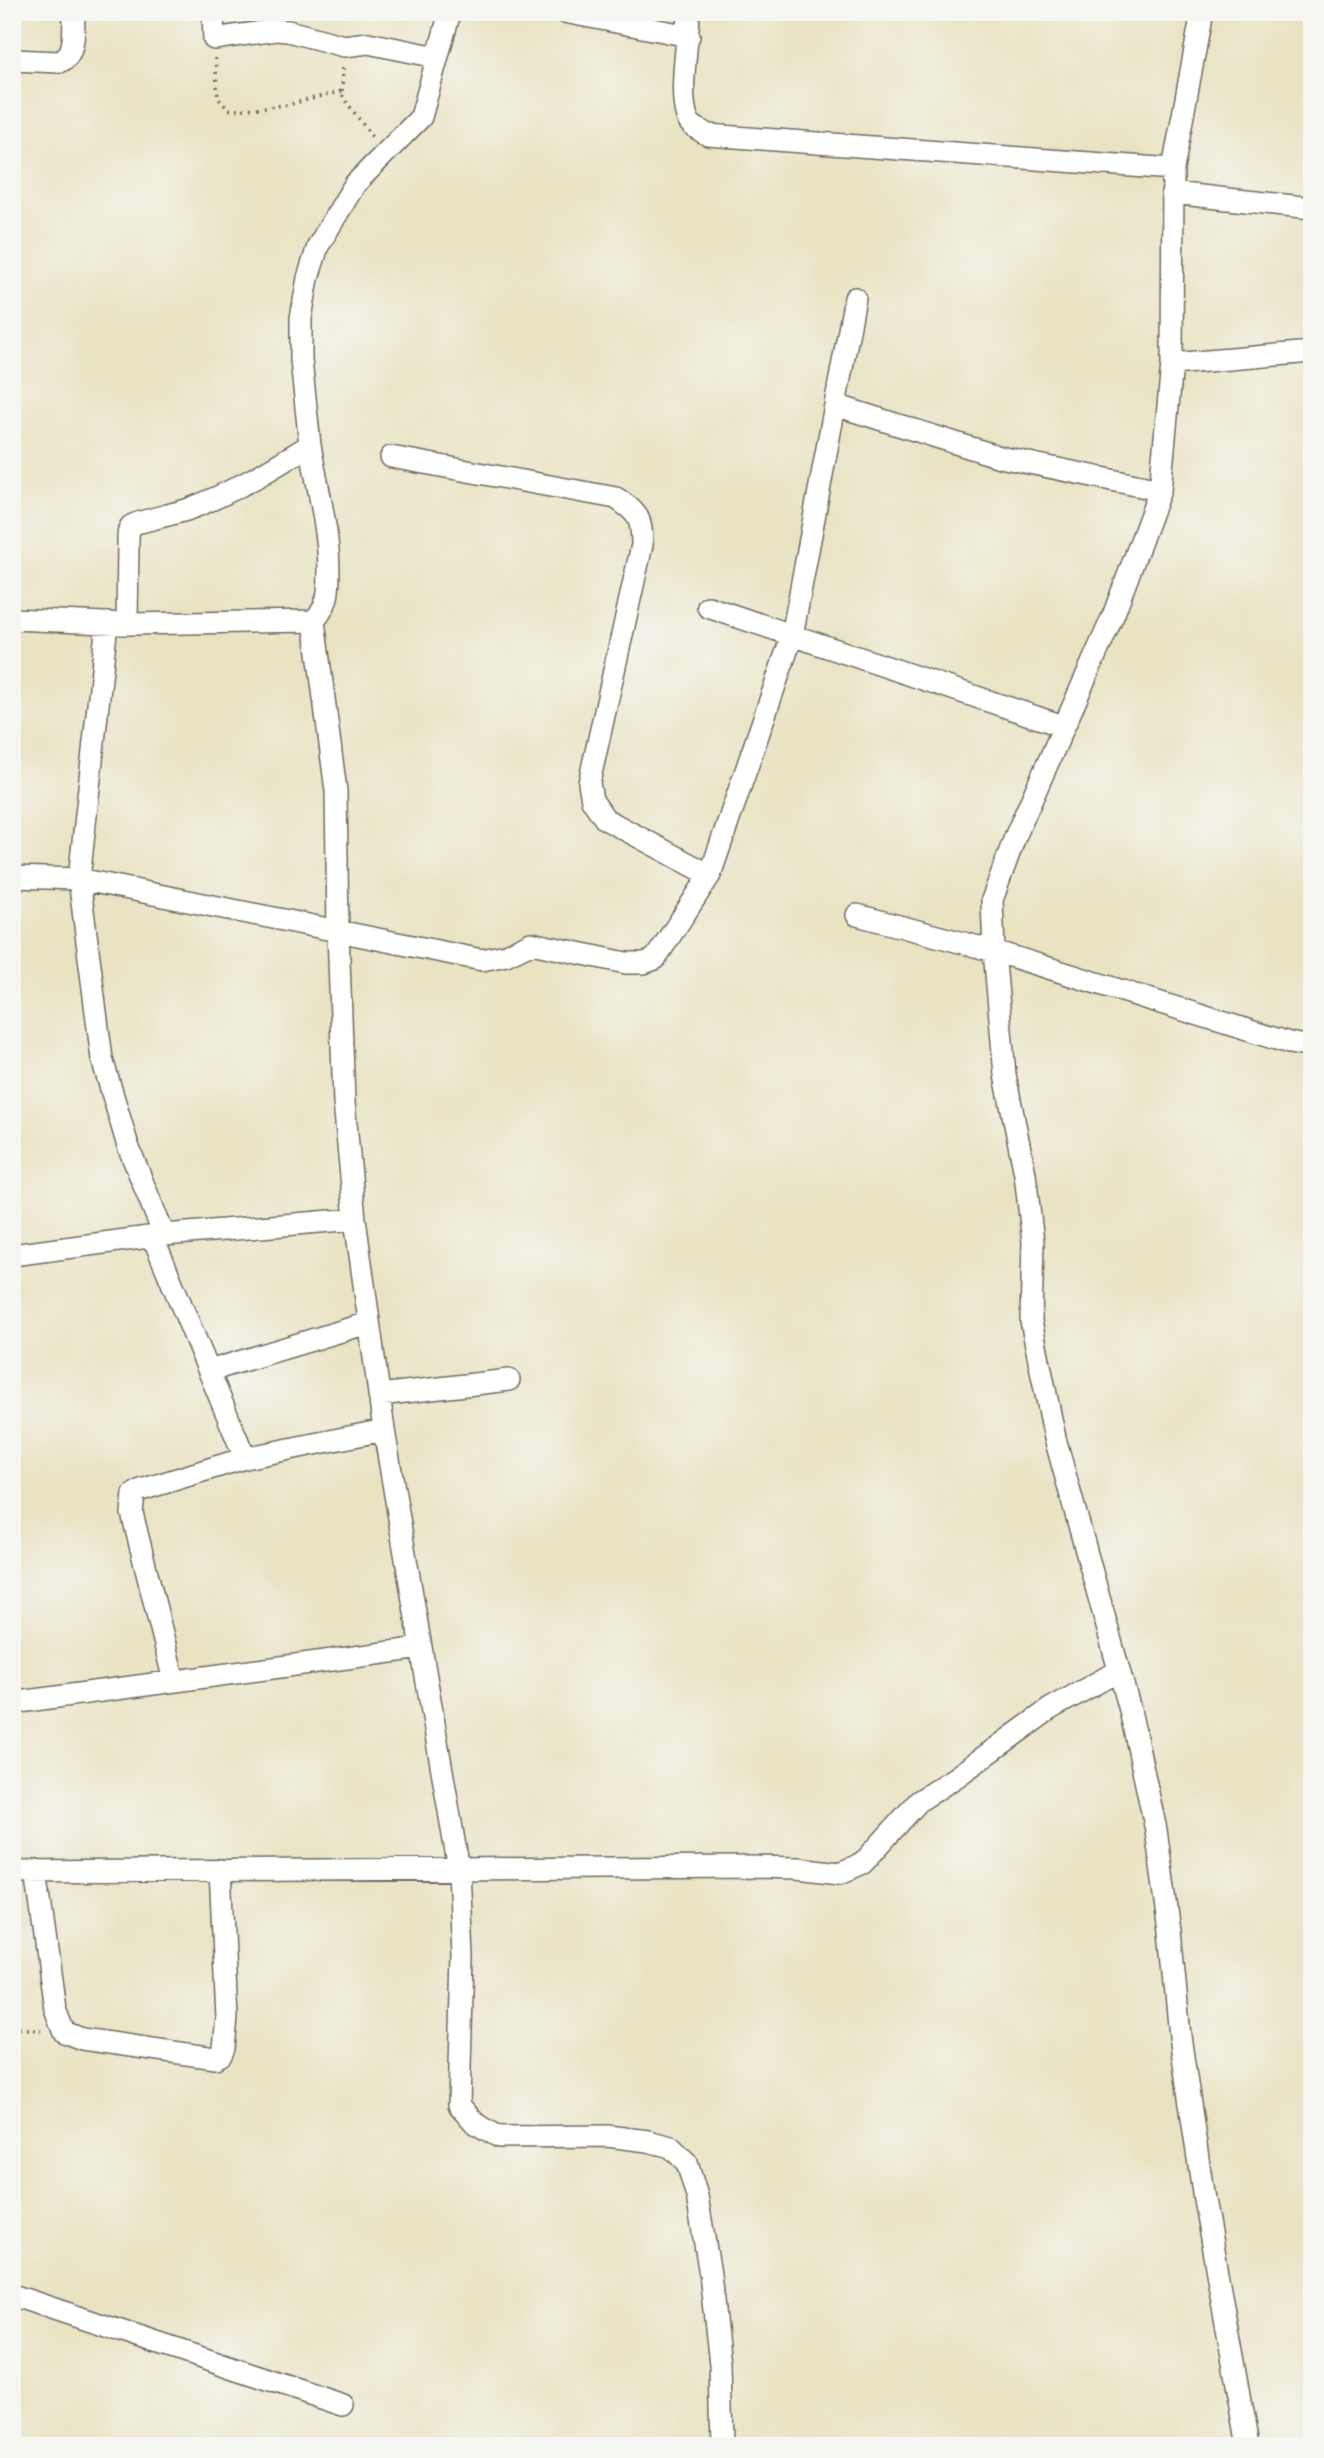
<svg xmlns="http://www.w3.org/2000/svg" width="1324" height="2458" viewBox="0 0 1324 2458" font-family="Delius,sans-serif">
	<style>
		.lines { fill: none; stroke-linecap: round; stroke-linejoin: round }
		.minor-casing { stroke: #6e6b60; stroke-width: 24 }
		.path { stroke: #6e6b60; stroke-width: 3.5; stroke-dasharray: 2 5; stroke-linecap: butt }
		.minor { stroke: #fff; stroke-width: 21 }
	</style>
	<rect width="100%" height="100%" fill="#f6f6f2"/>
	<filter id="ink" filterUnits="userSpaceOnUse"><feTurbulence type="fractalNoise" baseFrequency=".0143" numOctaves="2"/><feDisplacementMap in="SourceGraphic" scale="14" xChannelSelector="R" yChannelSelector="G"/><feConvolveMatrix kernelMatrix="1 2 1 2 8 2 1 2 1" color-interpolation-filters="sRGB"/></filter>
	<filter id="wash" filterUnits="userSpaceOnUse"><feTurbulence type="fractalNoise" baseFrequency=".00686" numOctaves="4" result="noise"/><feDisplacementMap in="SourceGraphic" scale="28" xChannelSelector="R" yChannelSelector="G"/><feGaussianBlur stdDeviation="1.57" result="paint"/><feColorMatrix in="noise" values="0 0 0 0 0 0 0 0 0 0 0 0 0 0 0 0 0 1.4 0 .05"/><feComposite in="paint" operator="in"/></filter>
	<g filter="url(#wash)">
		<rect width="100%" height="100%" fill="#e9e3c2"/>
	</g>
	<g filter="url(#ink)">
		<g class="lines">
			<defs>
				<path id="minor" d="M213,12L214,39L276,30L288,31L344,46L368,43L437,57
					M564,12L689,36
					M689,12C689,40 676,101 690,123C694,128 702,131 708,135L1173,169
					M1202,12L1173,169L1172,364L1160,490L1113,616L1015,837L992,900L994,951L1005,1075L1025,1174L1033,1242L1031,1321L1055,1438L1130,1710L1156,1830L1170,1931L1180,2036L1204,2199L1248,2446
					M12,60L60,62C77,54 73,29 74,12
					M1172,193L1312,208
					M1172,364L1312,352
					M835,405L1000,457L1160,490
					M310,445L301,360V318L308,278L318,246L355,184L421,117L450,12
					M391,457L616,498C638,513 642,517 642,545L589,783L592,800L605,819L710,875
					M708,607L1063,726
					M12,619L127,624L314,621
					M107,623L79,879L102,1059L128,1146L164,1235
					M127,624L128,542C128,536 128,530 131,526C135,522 179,513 189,509C232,493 271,469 310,445C318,491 333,545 328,592C327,603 321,613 314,621L336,791L338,931L344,1102L355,1219L384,1430L459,1870L463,1956L459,2105L475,2123L499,2137L607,2136L648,2141L671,2147L687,2163L697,2196L710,2274L720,2364L722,2446
					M12,877L79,879L482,960L506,955L531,943L626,963H644L655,959L710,875L792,636L855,298
					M857,915L994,951L1289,1043L1312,1047
					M153,1237L245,1458
					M12,1255L164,1235L355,1219
					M209,1371L368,1323
					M379,1395L509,1380
					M174,1681L132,1513L134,1494L141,1490L245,1458L384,1430
					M12,1703L421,1648
					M36,1871L55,2009L64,2032L82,2039L215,2058L221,2055L224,2048L227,2018L220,1870
					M12,1872L748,1867L798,1868L840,1873L863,1863L919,1801L956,1777L1050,1709L1118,1671
					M12,2295L343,2405"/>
			</defs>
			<use href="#minor" class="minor-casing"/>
			<path class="path" d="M215,58L218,98L228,109L235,110L288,105L342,91L343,97L372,137
				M342,91L343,65
				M12,2028L41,2030"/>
			<use href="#minor" class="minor"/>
		</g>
	</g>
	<rect width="1324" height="2458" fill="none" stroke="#f6f6f2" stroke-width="42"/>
</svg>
